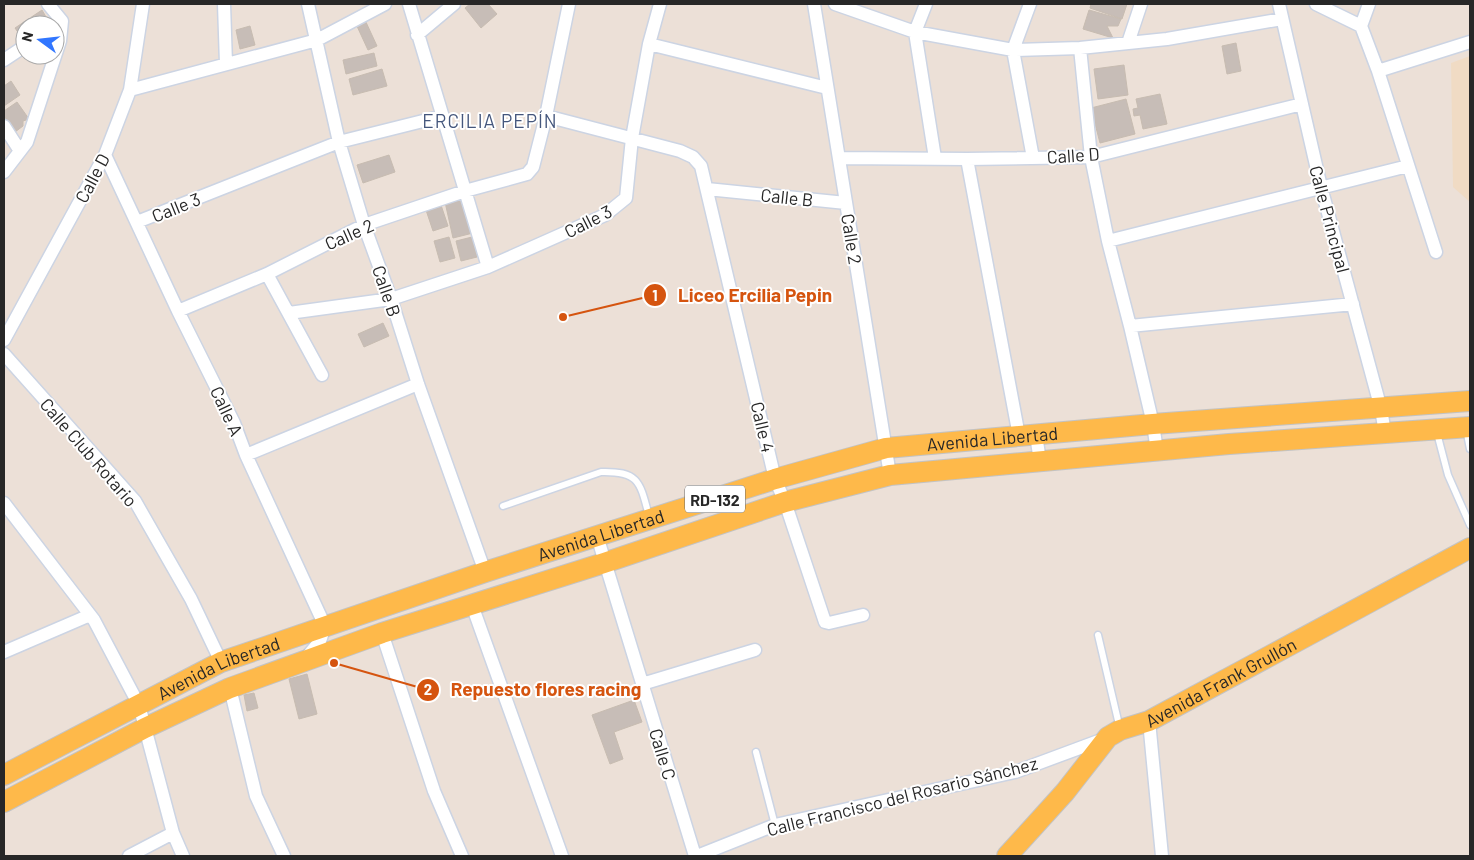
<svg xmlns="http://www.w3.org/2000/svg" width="1474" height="860" viewBox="0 0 1474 860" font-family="Barlow,sans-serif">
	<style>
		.education { fill: #f0dbc4 }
		.building { fill: #c7bdb7; stroke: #c7bcb1 }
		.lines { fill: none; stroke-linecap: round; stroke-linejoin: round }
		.lane-casing { stroke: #ccd4e3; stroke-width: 9 }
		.street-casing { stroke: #ccd4e3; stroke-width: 15 }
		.primary-casing { stroke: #c3c3c3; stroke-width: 22 }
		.lane { stroke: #fff; stroke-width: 6 }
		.street { stroke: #fff; stroke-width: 12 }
		.primary { stroke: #feb94a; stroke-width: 20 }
		.labels { text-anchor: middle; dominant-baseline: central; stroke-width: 4; stroke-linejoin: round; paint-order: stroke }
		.shield { fill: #fff; stroke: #686868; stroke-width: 1 }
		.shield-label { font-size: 16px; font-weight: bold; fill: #272727 }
		.street-label { font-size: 18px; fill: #272727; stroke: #fff }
		.neighbourhood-label { font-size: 19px; letter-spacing: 1px; fill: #44567c; stroke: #fff }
		.leader { fill: none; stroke: #d5540f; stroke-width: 2 }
		.callout-dot { fill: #d5540f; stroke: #fff; stroke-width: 2 }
		.mark-label { font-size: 15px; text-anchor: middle; font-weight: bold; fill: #fff }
		.callout-label { font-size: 19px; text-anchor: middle; font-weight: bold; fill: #d5540f; stroke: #fff; stroke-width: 4; stroke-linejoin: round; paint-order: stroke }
	</style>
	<rect width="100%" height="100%" fill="#ece0d7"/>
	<path class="education" d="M1470,56V202L1453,187L1451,63Z"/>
	<path class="building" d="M470,4H488L497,14L481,28L465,8Z
		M1091,4H1127L1122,19L1090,8Z
		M42,10L50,24L48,25H25L24,41L15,28Z
		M1089,10L1121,19L1118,26H1107L1113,38L1083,29Z
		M365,20L377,46L368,50L356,24Z
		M250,26L255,45L240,49L236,30Z
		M1236,43L1241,71L1227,74L1222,46Z
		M374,53L377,66L346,74L343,60Z
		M1124,65L1128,95L1098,99L1094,69Z
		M382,69L387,86L353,95L349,79Z
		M11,81L20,95L4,106V86Z
		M1160,94L1167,124L1143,129L1140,115L1134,116L1133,109L1138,108L1136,99Z
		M1126,99L1135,134L1100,143L1091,108Z
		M17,102L29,119L23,121V126L15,132L4,116V111Z
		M389,155L395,172L363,183L357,165Z
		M464,197L473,233L453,238L445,202Z
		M441,205L448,226L433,231L426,210Z
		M449,237L455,258L440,262L434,241Z
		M472,237L477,257L461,261L456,241Z
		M383,323L389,336L364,347L358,334Z
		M307,674L317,714L299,719L289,679Z
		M254,693L258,708L247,711L244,695Z
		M634,700L642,722L614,732L623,759L610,764L592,715Z"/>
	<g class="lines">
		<defs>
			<path id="lane" d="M1466,429L1470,449
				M1437,433L1448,475L1470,525
				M503,506L601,472C639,471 640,482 649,516
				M1098,635L1120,729
				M756,752L775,825"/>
			<path id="street" d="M224,4L226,64
				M308,4L339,142L364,225L391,299L418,384L485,572
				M409,4L488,267
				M814,4L890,475
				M835,4L915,32L1013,50L1080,48L1167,39L1282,19
				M926,4L915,32L935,158
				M1030,4L1013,50L1033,158
				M1279,4L1321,187L1381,409L1385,433
				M1316,4L1361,26
				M1369,4L1361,26L1378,71L1436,252
				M417,35L454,4
				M1128,43L1141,4
				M649,44L827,88
				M1080,48L1091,157L1108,241L1130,326L1153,424L1157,451
				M4,60L25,46
				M1378,71L1470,42
				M130,90L317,40L385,4
				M546,116L680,151L693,157L701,166L775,479L785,502L825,622L829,623L863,615
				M4,126L20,151
				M105,155L178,311L234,423L246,455L325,626L320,641L306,658
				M839,158L967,159L1091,157L1302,104
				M967,159L1019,436
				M4,172L27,142L60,41L62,21L48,4
				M707,189L846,203
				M137,222L339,142L443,116
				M1108,241L1408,166
				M267,274L322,375
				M178,311L267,274L364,225L465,191L527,174L533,167L546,116L569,4
				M289,313L391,299L488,267L605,215L626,198L632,138L649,44L660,4
				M1130,326L1353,304
				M4,340L105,155L130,90L143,4
				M4,354L135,501L191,599L221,662
				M1036,435L1040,461
				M246,455L418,384
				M4,503L94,620L139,705L173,833L183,856
				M597,536L695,856
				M472,605L562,856
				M382,633L434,791L462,856
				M4,652L90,615
				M642,684L755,650
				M230,688L256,796L284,856
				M1149,721L1162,856
				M129,856L173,833
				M697,856L775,825L1015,772L1104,739"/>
			<g id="primary">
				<path id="s1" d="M4,775L221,662L485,572L775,479L886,448L1153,424L1470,401"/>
				<path d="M4,802L145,728L230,688L382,633L604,563L785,502L890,475L1229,444L1470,427"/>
				<path id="s2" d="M1007,856L1065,792L1108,737L1120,730L1149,721L1470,548"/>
			</g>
		</defs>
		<use href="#lane" class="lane-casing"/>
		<use href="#street" class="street-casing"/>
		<use href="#primary" class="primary-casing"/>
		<use href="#lane" class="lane"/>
		<use href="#street" class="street"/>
		<use href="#primary" class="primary"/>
	</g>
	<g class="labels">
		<rect class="shield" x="685" y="485.5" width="60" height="27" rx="4"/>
		<g class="shield-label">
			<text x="715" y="499">RD-132</text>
		</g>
		<g class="street-label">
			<text transform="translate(1073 155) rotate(-4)">Calle D</text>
			<text transform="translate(92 178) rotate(-62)">Calle D</text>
			<text transform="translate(787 197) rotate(6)">Calle B</text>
			<text transform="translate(176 207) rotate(-22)">Calle 3</text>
			<text transform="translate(1330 219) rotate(75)">Calle Principal</text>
			<text transform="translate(588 221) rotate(-27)">Calle 3</text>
			<text transform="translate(349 234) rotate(-24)">Calle 2</text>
			<text transform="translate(852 239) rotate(81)">Calle 2</text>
			<text transform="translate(387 291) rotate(71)">Calle B</text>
			<text transform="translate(227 411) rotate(65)">Calle A</text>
			<text transform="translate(763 427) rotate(77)">Calle 4</text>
			<text stroke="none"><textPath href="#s1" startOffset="1050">Avenida Libertad</textPath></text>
			<text transform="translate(89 452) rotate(49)">Calle Club Rotario</text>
			<text stroke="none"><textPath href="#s1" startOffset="645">Avenida Libertad</textPath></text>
			<text stroke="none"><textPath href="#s1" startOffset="240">Avenida Libertad</textPath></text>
			<text stroke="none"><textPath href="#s2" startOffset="282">Avenida Frank Grullón</textPath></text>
			<text transform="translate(663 754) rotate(73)">Calle C</text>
			<text transform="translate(902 796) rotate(-14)">Calle Francisco del Rosario Sánchez</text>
		</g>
		<g class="neighbourhood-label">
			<text x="490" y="120">ERCILIA PEPÍN</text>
		</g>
	</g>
	<path class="leader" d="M563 317L655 295M334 663L428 690"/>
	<g class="callout-dot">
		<circle cx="563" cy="317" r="5"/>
		<circle cx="334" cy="663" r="5"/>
		<circle cx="655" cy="295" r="12"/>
		<circle cx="428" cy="690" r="12"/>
	</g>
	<g class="mark-label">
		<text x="655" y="301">1</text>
		<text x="428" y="695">2</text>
	</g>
	<g class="callout-label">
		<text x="755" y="302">Liceo Ercilia Pepin</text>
		<text x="546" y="696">Repuesto flores racing</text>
	</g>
	<rect width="1474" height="860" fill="none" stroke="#272727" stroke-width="10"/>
	<g transform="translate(40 40) rotate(285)"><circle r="24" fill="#ffffff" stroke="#a9a9a9"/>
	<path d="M0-4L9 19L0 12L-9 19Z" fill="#3176ff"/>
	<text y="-8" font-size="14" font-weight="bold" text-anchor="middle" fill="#272727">N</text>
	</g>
</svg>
